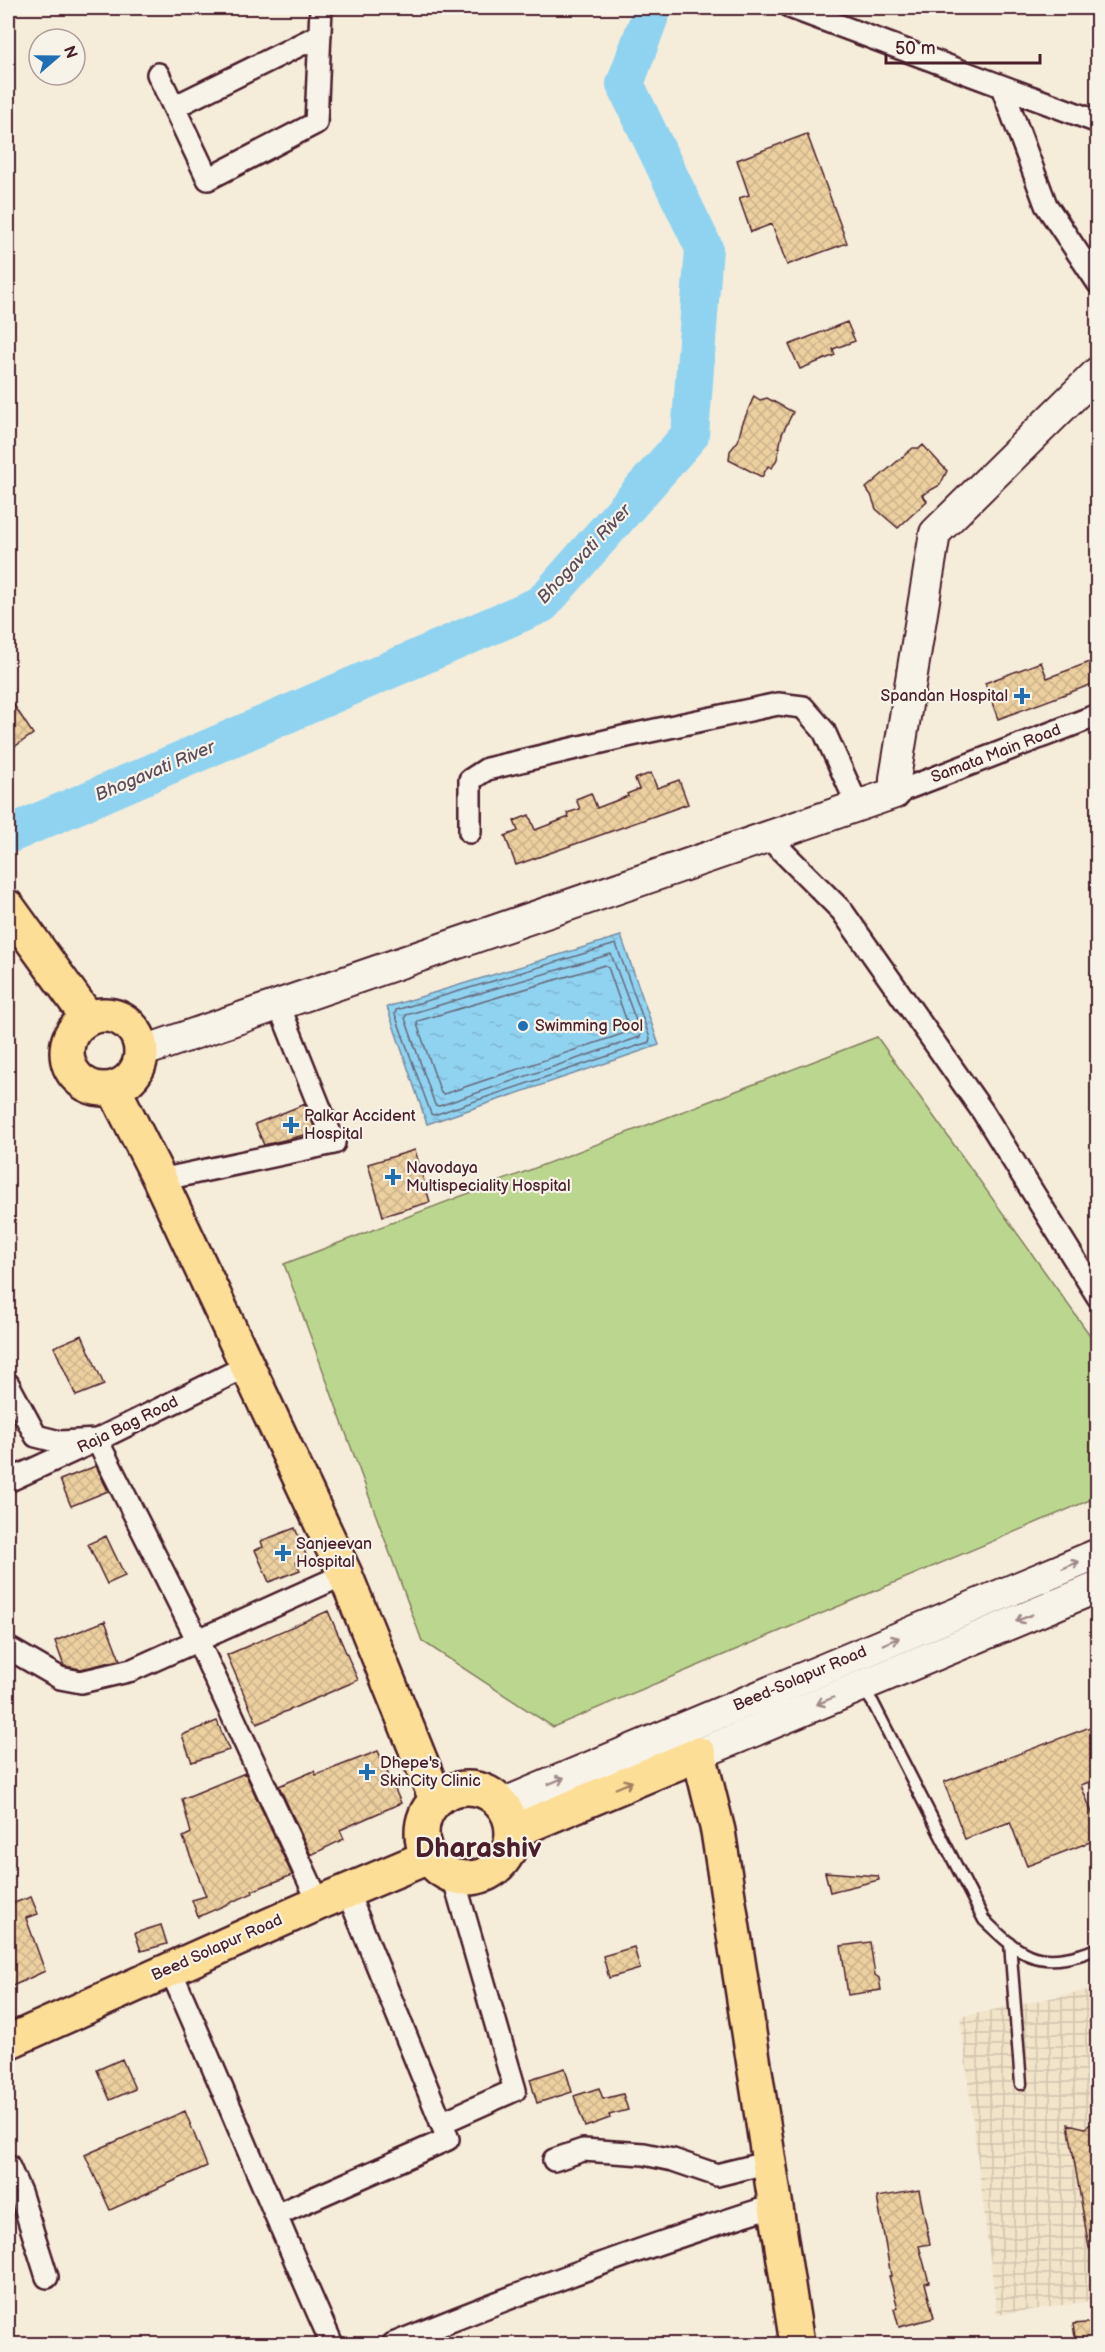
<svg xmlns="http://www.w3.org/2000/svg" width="1105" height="2352" viewBox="0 0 1105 2352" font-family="'Balsamiq Sans',sans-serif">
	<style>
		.industrial { fill: url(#industrial-grid) }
		.pitch { fill: #bbd78f; stroke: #827b5d; stroke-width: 1.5 }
		.water { fill: url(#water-ripples); stroke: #748ba2; stroke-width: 1.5 }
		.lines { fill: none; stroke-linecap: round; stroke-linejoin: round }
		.shore { stroke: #66677a; stroke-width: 1.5 }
		.river { stroke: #90d3f1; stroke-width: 38 }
		.building { fill: url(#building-cross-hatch); stroke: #4a1f2b; stroke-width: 1.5 }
		.lane-casing { stroke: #4a1f2b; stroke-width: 15 }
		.street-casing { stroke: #4a1f2b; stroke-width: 26 }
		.secondary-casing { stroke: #4a1f2b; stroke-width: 34 }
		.primary-casing { stroke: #4a1f2b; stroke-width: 38 }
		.lane { stroke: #f7f3e8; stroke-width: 10 }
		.street { stroke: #f7f3e8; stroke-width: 21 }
		.secondary { stroke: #f7f3e8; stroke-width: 30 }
		.primary { stroke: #fdde96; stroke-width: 33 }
		.oneway { stroke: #a0898a }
		.oneway2 { stroke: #a47e60 }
		.poi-dot { fill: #1f6fb2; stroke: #f7f3e8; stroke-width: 2 }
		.labels { text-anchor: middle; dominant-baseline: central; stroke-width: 4.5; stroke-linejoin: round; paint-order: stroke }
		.poi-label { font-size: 16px; fill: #4a1f2b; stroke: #f7f3e8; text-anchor: start }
		.street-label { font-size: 16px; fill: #4a1f2b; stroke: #f7f3e8 }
		.water-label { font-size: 18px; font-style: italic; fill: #5c4c5c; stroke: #f7f3e8 }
		.town-label { font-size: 28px; font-weight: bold; fill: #4a1f2b; stroke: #f7f3e8 }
	</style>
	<defs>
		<pattern id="industrial-grid" width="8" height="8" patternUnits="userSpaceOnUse" patternTransform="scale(1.5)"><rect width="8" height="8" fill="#f2e4c9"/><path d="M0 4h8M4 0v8" fill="none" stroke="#d1c3ad"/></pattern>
		<pattern id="water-ripples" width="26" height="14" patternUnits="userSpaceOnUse" patternTransform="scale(1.5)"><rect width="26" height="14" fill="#90d3f1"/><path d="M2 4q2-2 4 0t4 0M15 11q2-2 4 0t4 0" fill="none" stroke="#7eb5cf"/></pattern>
		<pattern id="building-cross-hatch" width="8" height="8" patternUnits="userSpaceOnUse" patternTransform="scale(1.5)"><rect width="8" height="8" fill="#ecd0a0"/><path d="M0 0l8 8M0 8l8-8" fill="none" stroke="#ccb28a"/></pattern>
	</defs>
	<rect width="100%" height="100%" fill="#f5ecda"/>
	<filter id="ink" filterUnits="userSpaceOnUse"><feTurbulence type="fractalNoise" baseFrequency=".0167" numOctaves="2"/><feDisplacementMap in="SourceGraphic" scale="12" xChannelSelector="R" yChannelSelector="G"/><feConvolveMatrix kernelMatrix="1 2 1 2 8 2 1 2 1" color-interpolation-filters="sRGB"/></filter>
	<g filter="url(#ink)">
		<path class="industrial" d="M1097,1988V2300L997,2315L960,2017Z"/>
		<path class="pitch" d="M877,1037L1097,1345V1497L553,1727L422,1641L284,1264Z"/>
		<path class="water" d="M621,936L659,1045L427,1124L387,1007Z"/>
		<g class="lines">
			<path class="shore" d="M616,944L650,1038L649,1042L434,1115L431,1114L395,1014L396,1010Z
				M611,954L641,1034L640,1037L439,1106L435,1105L405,1018L406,1015Z
				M605,965L608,967L629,1028L628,1032L444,1094L441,1093L417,1024L418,1021Z"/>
			<path class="river" d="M8,835L542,604L690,435L704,248L625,84L653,8"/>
		</g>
		<path class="building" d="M807,134L847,243L787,265L772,224L751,232L739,198L749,195L737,160Z
			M847,322L855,341L833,349L835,355L800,369L789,345Z
			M754,396L760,400L767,398L793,412L782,434L777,459L772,468L768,466L762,477L729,460L730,451L738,441L742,425Z
			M923,445L947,471L940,485L922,495L927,501L898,528L876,509L871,495L866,488L913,448H920Z
			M1098,659V682L998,719L985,683L1041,662L1047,678Z
			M8,696L33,734L8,751Z
			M651,773L657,788L679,780L688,804L516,865L505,836L518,831L514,821L529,815L535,830L569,817L567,813L580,809L576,799L591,793L597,808L628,796L627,794L639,789L635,779Z
			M305,1104L316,1132L264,1145L255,1124Z
			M415,1150L430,1202L383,1216L368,1164Z
			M82,1335L104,1385L76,1396L54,1347Z
			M96,1466L108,1491L71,1506L60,1480Z
			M295,1528L307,1557L296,1562L300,1570L269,1582L255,1550L263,1547L261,1541Z
			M106,1536L125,1576L107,1584L88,1544Z
			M328,1611L358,1680L257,1724L227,1655Z
			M105,1621L120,1660L81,1669L64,1666L55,1641Z
			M217,1721L229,1750L192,1762L182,1735Z
			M1098,1724V1779L1081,1785L1098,1828V1839L1027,1866L1010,1822L965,1839L944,1782Z
			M378,1751L401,1803L340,1830L344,1839L311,1855L279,1786L314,1771L316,1775Z
			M245,1773L292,1875L252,1891L253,1893L198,1917L192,1900L206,1896L183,1837L191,1833L182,1799Z
			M825,1872L878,1876L879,1880L830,1892Z
			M31,1897L38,1914L26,1918L45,1971L8,1988V1905Z
			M161,1925L167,1944L141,1951L135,1933Z
			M870,1942L875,1975L879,1978L881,1990L848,1995L841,1946Z
			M634,1947L640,1969L609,1978L603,1956Z
			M122,2059L135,2089L110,2100L97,2070Z
			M565,2068L572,2092L537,2103L530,2079Z
			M599,2088L603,2099L623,2094L628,2110L609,2115L610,2118L585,2127L574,2096Z
			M185,2111L207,2166L110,2210L85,2155Z
			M1098,2119V2247L1089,2248L1068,2124L1085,2128Z
			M919,2190L930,2244L919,2246L929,2282L925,2283L934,2318L899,2327L894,2309L898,2308L889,2276H891L877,2197Z
			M1098,2322V2344H1076L1073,2324Z"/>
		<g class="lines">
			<defs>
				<path id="lane" d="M863,1688L873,1703L984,1920C997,1932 1012,1948 1029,1955C1050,1964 1078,1957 1098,1948
					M1010,1943L1021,2084"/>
				<path id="street" d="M792,8L1098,122
					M158,74L208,179L316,123L321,8
					M1002,87L1046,205L1098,283
					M174,107L320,35
					M895,793L1098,715
					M470,832V780L487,769L627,736L778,704L803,707L824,731L852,793
					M768,837L842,911L983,1112L1098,1297
					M160,1180L334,1143L278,1003
					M8,1384L36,1436L60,1442L97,1440L198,1641L319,1903
					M8,1481L97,1440L247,1366
					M8,1648L60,1678L81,1682L132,1670L345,1574
					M170,1969C226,2094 276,2220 332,2344
					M441,2123L515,2090L453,1876
					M554,2160L583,2150L644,2154L673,2160L717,2175L770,2162
					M8,2165L20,2192L47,2277
					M276,2215L448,2139L347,1891
					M393,2344C519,2293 646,2245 776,2205"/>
				<path id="secondary" d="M141,1052L895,793V778L935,533L1098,372
					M699,1754L1098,1587
					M502,1804L1098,1554"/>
				<path id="primary" d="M8,907L88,1018
					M67 1052a37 37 0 1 1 74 0a37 37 0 1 1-74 0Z
					M114,1089L160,1180L345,1574L436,1799
					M422 1833a45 45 0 1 1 90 0a45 45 0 1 1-90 0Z
					M512,1832L699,1754L718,1831L797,2344
					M8,2042L319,1903L428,1857"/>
			</defs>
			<use href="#lane" class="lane-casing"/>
			<use href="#street" class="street-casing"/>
			<use href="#secondary" class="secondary-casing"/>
			<use href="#primary" class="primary-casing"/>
			<use href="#lane" class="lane"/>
			<use href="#street" class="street"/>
			<use href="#secondary" class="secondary"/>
			<use href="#primary" class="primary"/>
		</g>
		<defs><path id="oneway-shaft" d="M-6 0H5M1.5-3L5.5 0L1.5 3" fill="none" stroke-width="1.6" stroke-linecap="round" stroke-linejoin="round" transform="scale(1.5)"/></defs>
		<g class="oneway">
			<use href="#oneway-shaft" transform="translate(1071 1565) rotate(-23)"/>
			<use href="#oneway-shaft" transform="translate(1024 1618) rotate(157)"/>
			<use href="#oneway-shaft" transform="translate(891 1641) rotate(-23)"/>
			<use href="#oneway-shaft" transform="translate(825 1701) rotate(157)"/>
			<use href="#oneway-shaft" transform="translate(556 1781) rotate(-23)"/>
		</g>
		<use class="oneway2" href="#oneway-shaft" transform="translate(624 1785) rotate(-23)"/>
	</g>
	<g class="poi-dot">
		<path d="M1019 687h6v6h6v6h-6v6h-6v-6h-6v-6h6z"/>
		<circle cx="523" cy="1026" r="6"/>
		<path d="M288 1116h6v6h6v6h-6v6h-6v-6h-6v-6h6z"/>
		<path d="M390 1168h6v6h6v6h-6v6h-6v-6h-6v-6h6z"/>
		<path d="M280 1544h6v6h6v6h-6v6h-6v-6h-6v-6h6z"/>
		<path d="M364 1763h6v6h6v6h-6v6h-6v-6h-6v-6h6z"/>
	</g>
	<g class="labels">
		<g class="poi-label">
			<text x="1008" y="696" text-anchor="end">Spandan Hospital</text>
			<text x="535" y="1026">Swimming Pool</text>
			<text x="304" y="1116">Palkar Accident<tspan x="304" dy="18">Hospital</tspan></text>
			<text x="406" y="1168">Navodaya<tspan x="406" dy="18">Multispeciality Hospital</tspan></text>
			<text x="296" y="1544">Sanjeevan<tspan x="296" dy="18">Hospital</tspan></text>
			<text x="380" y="1763">Dhepe's<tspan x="380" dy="18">SkinCity Clinic</tspan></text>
		</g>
		<g class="street-label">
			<text transform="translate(996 754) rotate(-21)">Samata Main Road</text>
			<text transform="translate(128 1425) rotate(-26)">Raja Bag Road</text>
			<text transform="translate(800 1679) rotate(-23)">Beed-Solapur Road</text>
			<text transform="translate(217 1948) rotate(-24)">Beed Solapur Road</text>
		</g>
		<g class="water-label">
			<text transform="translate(584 554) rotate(-47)">Bhogavati River</text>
			<text transform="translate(155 771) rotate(-23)">Bhogavati River</text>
		</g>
		<g class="town-label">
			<text x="478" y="1848">Dharashiv</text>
		</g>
	</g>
	<rect width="1105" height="2352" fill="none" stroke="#f7f3e8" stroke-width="30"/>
	<rect x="15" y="15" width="1075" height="2322" fill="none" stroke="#4a1f2b" stroke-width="2" filter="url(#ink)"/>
	<g transform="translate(57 57) rotate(70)"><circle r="28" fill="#f7f3e8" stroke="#b29e9c" stroke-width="1.5"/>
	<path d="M0-4.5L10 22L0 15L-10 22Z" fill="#1f6fb2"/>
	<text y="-9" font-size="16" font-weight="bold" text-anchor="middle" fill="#4a1f2b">N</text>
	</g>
	<path d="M886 54v9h154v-9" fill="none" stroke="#4a1f2b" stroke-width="3"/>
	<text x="895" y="54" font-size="18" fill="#4a1f2b" stroke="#f7f3e8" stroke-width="4.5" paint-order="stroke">50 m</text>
</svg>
